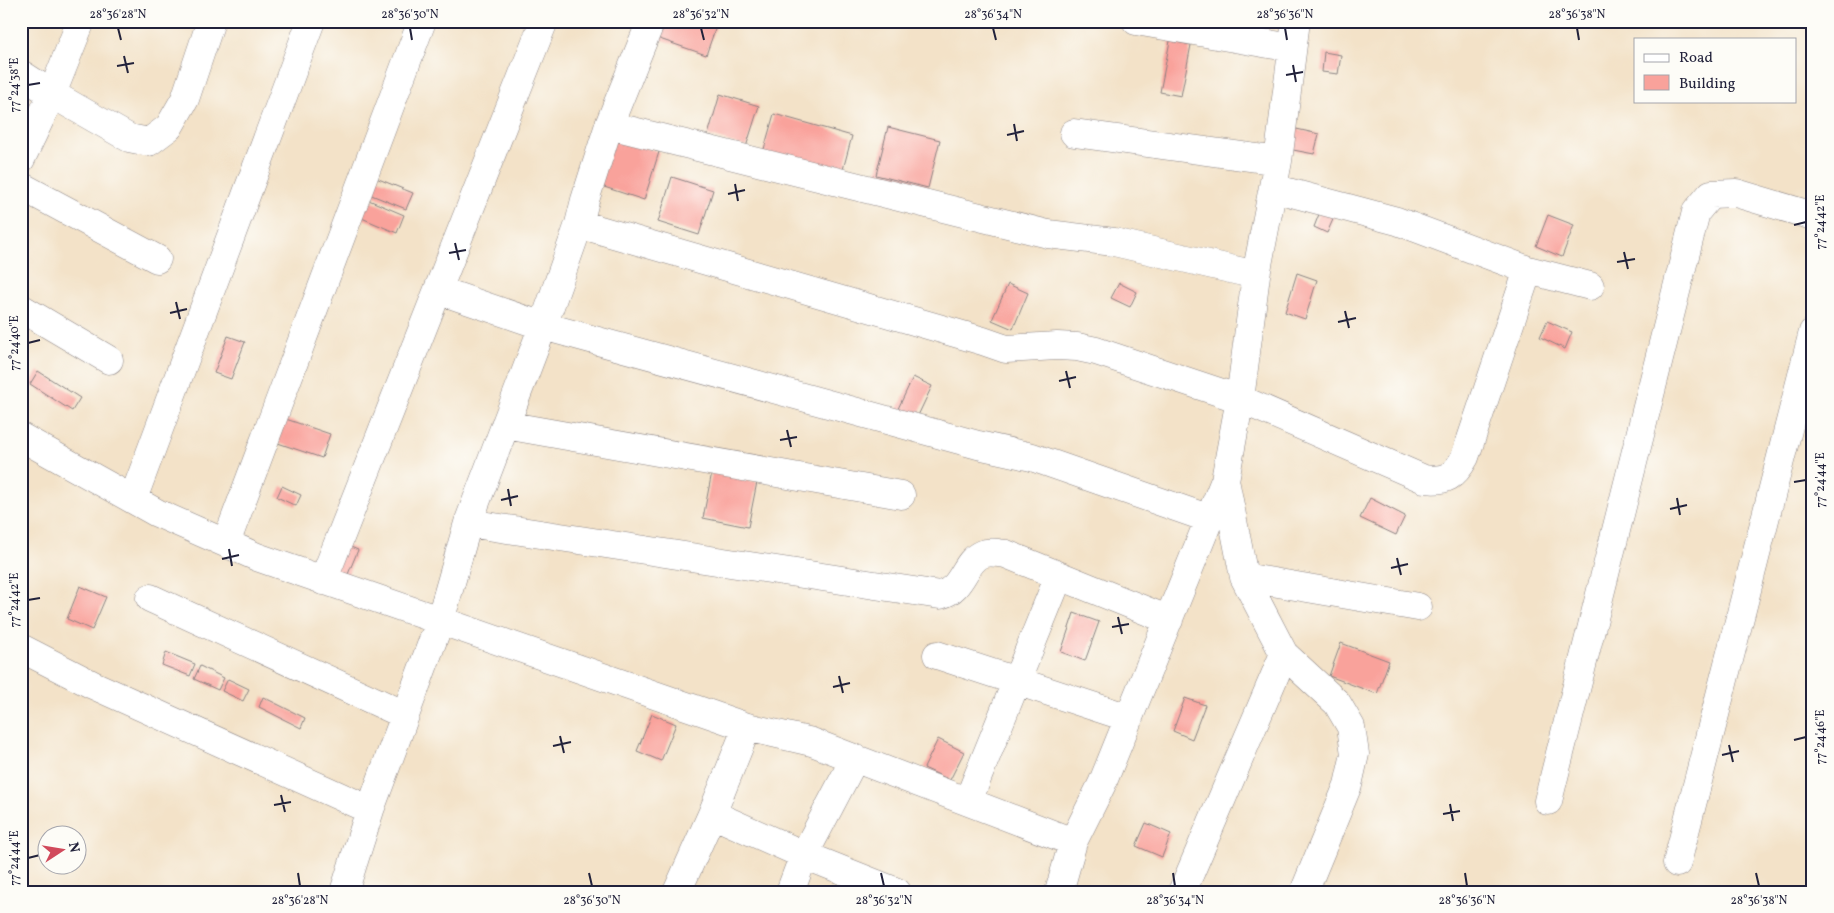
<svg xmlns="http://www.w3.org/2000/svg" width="1834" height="913" viewBox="0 0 1834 913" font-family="Vollkorn,serif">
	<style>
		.building { fill: #f9a29b }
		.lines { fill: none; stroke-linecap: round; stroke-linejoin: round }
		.minor-casing { stroke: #8a8282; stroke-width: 29 }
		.minor { stroke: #fff; stroke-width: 28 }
		.ticks { fill: none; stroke: #22223b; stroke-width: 2 }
		.neatline { fill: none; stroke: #22223b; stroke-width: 2 }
		.ticks-label { font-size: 12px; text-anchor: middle; fill: #22223b }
	</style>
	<rect width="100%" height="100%" fill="#fdfcf7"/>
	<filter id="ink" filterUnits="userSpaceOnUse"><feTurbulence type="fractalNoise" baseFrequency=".02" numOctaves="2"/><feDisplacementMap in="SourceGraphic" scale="10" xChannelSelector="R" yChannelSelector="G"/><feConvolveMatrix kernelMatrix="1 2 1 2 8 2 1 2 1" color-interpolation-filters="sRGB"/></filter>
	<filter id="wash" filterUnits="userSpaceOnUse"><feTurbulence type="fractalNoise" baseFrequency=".0096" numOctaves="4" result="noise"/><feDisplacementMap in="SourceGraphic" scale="20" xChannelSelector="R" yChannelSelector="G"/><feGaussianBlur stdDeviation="1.12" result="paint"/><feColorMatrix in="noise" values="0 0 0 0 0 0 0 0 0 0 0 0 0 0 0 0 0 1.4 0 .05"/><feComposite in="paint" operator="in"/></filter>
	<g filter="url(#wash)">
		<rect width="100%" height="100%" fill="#f3e2c8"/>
		<g id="blocks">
			<path class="building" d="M656,21H718L706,55L651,36Z
				M1170,41L1191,45L1181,96L1160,92Z
				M1324,52L1341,55L1338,74L1322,72Z
				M720,94L759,106L746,147L708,135Z
				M774,114L852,136L841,177L762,156Z
				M888,127L940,140L928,188L876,175Z
				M1292,128L1319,134L1314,154L1288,149Z
				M607,135L659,152L644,200L592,183Z
				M672,177L713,190L699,235L658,222Z
				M376,178L413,193L406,209L369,194Z
				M364,198L404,215L397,233L357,216Z
				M1321,209L1335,215L1327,233L1314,227Z
				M1548,215L1574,225L1562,257L1536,246Z
				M1297,273L1317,280L1305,319L1285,312Z
				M1119,283L1137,292L1130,307L1111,298Z
				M1008,284L1028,293L1013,329L992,320Z
				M1547,321L1572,332L1565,349L1540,337Z
				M228,336L245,342L231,379L214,373Z
				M38,371L80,398L72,411L30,384Z
				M913,377L932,386L915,422L896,413Z
				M277,416L330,434L322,458L269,440Z
				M712,472L757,482L748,527L703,518Z
				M282,486L301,495L296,506L277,497Z
				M1370,498L1405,516L1396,535L1360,518Z
				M341,543L358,550L346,579L329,572Z
				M80,586L106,597L92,630L67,619Z
				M1074,613L1099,622L1085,661L1061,652Z
				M1341,643L1389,661L1377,694L1329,676Z
				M166,652L195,664L190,676L162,665Z
				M200,666L224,678L218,690L194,679Z
				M228,679L249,689L243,701L222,691Z
				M263,697L305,718L301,728L259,707Z
				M1185,698L1205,705L1192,739L1173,731Z
				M652,714L676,724L661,761L637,751Z
				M938,739L964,752L950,780L924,768Z
				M1146,823L1171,834L1162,857L1136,846Z
				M845,879L867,892H839Z"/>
		</g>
	</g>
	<g filter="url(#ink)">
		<use href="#blocks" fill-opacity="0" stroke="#8a8282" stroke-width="1"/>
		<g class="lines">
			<defs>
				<path id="minor" d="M1136,21L1292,48
					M21,74L52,94L129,138L149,142L169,127L185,99L211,21
					M609,125L1048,234L1114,242L1256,275
					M1074,133L1278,161
					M21,159L52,94L81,21
					M21,186L157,259
					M1273,188L1397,221L1528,270L1590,286
					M579,224L983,341L1006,349L1057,346L1077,347L1096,351L1240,399L1424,479C1446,482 1455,476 1465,457L1528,270
					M438,290L543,326L978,445L1032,457L1210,519
					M21,308L109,360
					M505,425L901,495
					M21,437L157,513L257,557L747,727L812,742L1073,842
					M1225,480L1244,577L1284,654L1337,703L1351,727L1355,754L1348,785L1304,892
					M133,499L311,21
					M468,523L940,595C964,589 963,562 982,554C989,551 998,553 1006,554L1169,620
					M226,543L422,21
					M1244,577L1418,607
					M323,581L544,21
					M150,598L405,715
					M21,648L93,685L370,810
					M937,655L1129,718
					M968,801L1059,576
					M1548,801L1696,212L1711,194L1736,193L1813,216
					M712,814L804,855L897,892
					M1677,863L1813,332
					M344,892L370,810L440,621L468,523L543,326L579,224L585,200L609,125L651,21
					M677,892L712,814L747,727
					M790,892L804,855L855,758
					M1059,892L1073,842L1102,784L1225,480L1240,399L1256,275L1278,161L1296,21
					M1182,892L1284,654"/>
			</defs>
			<use href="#minor" class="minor-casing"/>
			<use href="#minor" class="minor"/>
		</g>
	</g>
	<path class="ticks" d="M118,28L121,40M410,28L412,40M701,28L704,40M993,28L996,40M1285,28L1287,40M1577,28L1579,40M124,56L128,73M1293,65L1296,82M117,66L134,63M1286,75L1303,72M28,85L40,83M1014,124L1017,141M1007,135L1024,131M735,184L738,201M728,194L745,190M1794,225L1806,222M455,243L459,260M1624,252L1628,269M449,253L466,250M1617,262L1635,259M176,302L180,319M1345,311L1349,328M170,313L187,309M1338,322L1356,318M28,343L40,340M1066,371L1070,388M1059,381L1076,377M787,430L791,447M780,440L797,437M1794,482L1806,480M508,489L511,506M1677,498L1680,515M501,500L518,496M1670,509L1687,505M229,549L232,566M1397,558L1401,575M222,559L239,555M1391,568L1408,564M28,600L40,598M1118,617L1122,634M1112,627L1129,624M839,676L843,693M833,687L850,683M560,736L564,753M1794,740L1806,737M1729,745L1733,762M553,746L571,742M1722,755L1739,751M281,795L285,812M1450,804L1453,821M274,805L291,802M1443,814L1460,811M28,858L40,855M298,873L300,886M589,873L592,886M881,873L884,886M1173,873L1175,886M1465,873L1467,886M1756,873L1759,886"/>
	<rect width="1834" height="913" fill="none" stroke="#fdfcf7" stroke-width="55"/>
	<rect x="1634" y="38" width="162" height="65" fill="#fdfcf7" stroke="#a5a5ac"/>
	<rect x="1644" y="54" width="25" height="8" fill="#ffffff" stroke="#a5a5ac"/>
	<text x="1679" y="62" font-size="15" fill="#22223b">Road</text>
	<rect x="1644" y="75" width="25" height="15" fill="#f9a29b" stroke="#a5a5ac"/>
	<text x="1679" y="88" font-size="15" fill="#22223b">Building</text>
	<g transform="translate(62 850) rotate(78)"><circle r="24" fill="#fdfcf7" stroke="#a5a5ac"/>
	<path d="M0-4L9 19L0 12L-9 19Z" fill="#d1495b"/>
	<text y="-8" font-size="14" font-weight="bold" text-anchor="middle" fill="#22223b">N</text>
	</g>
	<rect x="28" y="28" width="1778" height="858" class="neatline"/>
	<g class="ticks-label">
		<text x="118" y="18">28°36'28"N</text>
		<text x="410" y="18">28°36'30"N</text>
		<text x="701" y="18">28°36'32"N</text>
		<text x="993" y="18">28°36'34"N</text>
		<text x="1285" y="18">28°36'36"N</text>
		<text x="1577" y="18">28°36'38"N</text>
		<text transform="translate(14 85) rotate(-90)" y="4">77°24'38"E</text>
		<text transform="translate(1820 222) rotate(-90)" y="4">77°24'42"E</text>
		<text transform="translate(14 343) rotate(-90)" y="4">77°24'40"E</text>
		<text transform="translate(1820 480) rotate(-90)" y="4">77°24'44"E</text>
		<text transform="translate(14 600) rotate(-90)" y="4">77°24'42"E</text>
		<text transform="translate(1820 737) rotate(-90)" y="4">77°24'46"E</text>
		<text transform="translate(14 858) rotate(-90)" y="4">77°24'44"E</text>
		<text x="300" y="904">28°36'28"N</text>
		<text x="592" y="904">28°36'30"N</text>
		<text x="884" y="904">28°36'32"N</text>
		<text x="1175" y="904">28°36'34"N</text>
		<text x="1467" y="904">28°36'36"N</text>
		<text x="1759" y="904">28°36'38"N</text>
	</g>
</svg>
